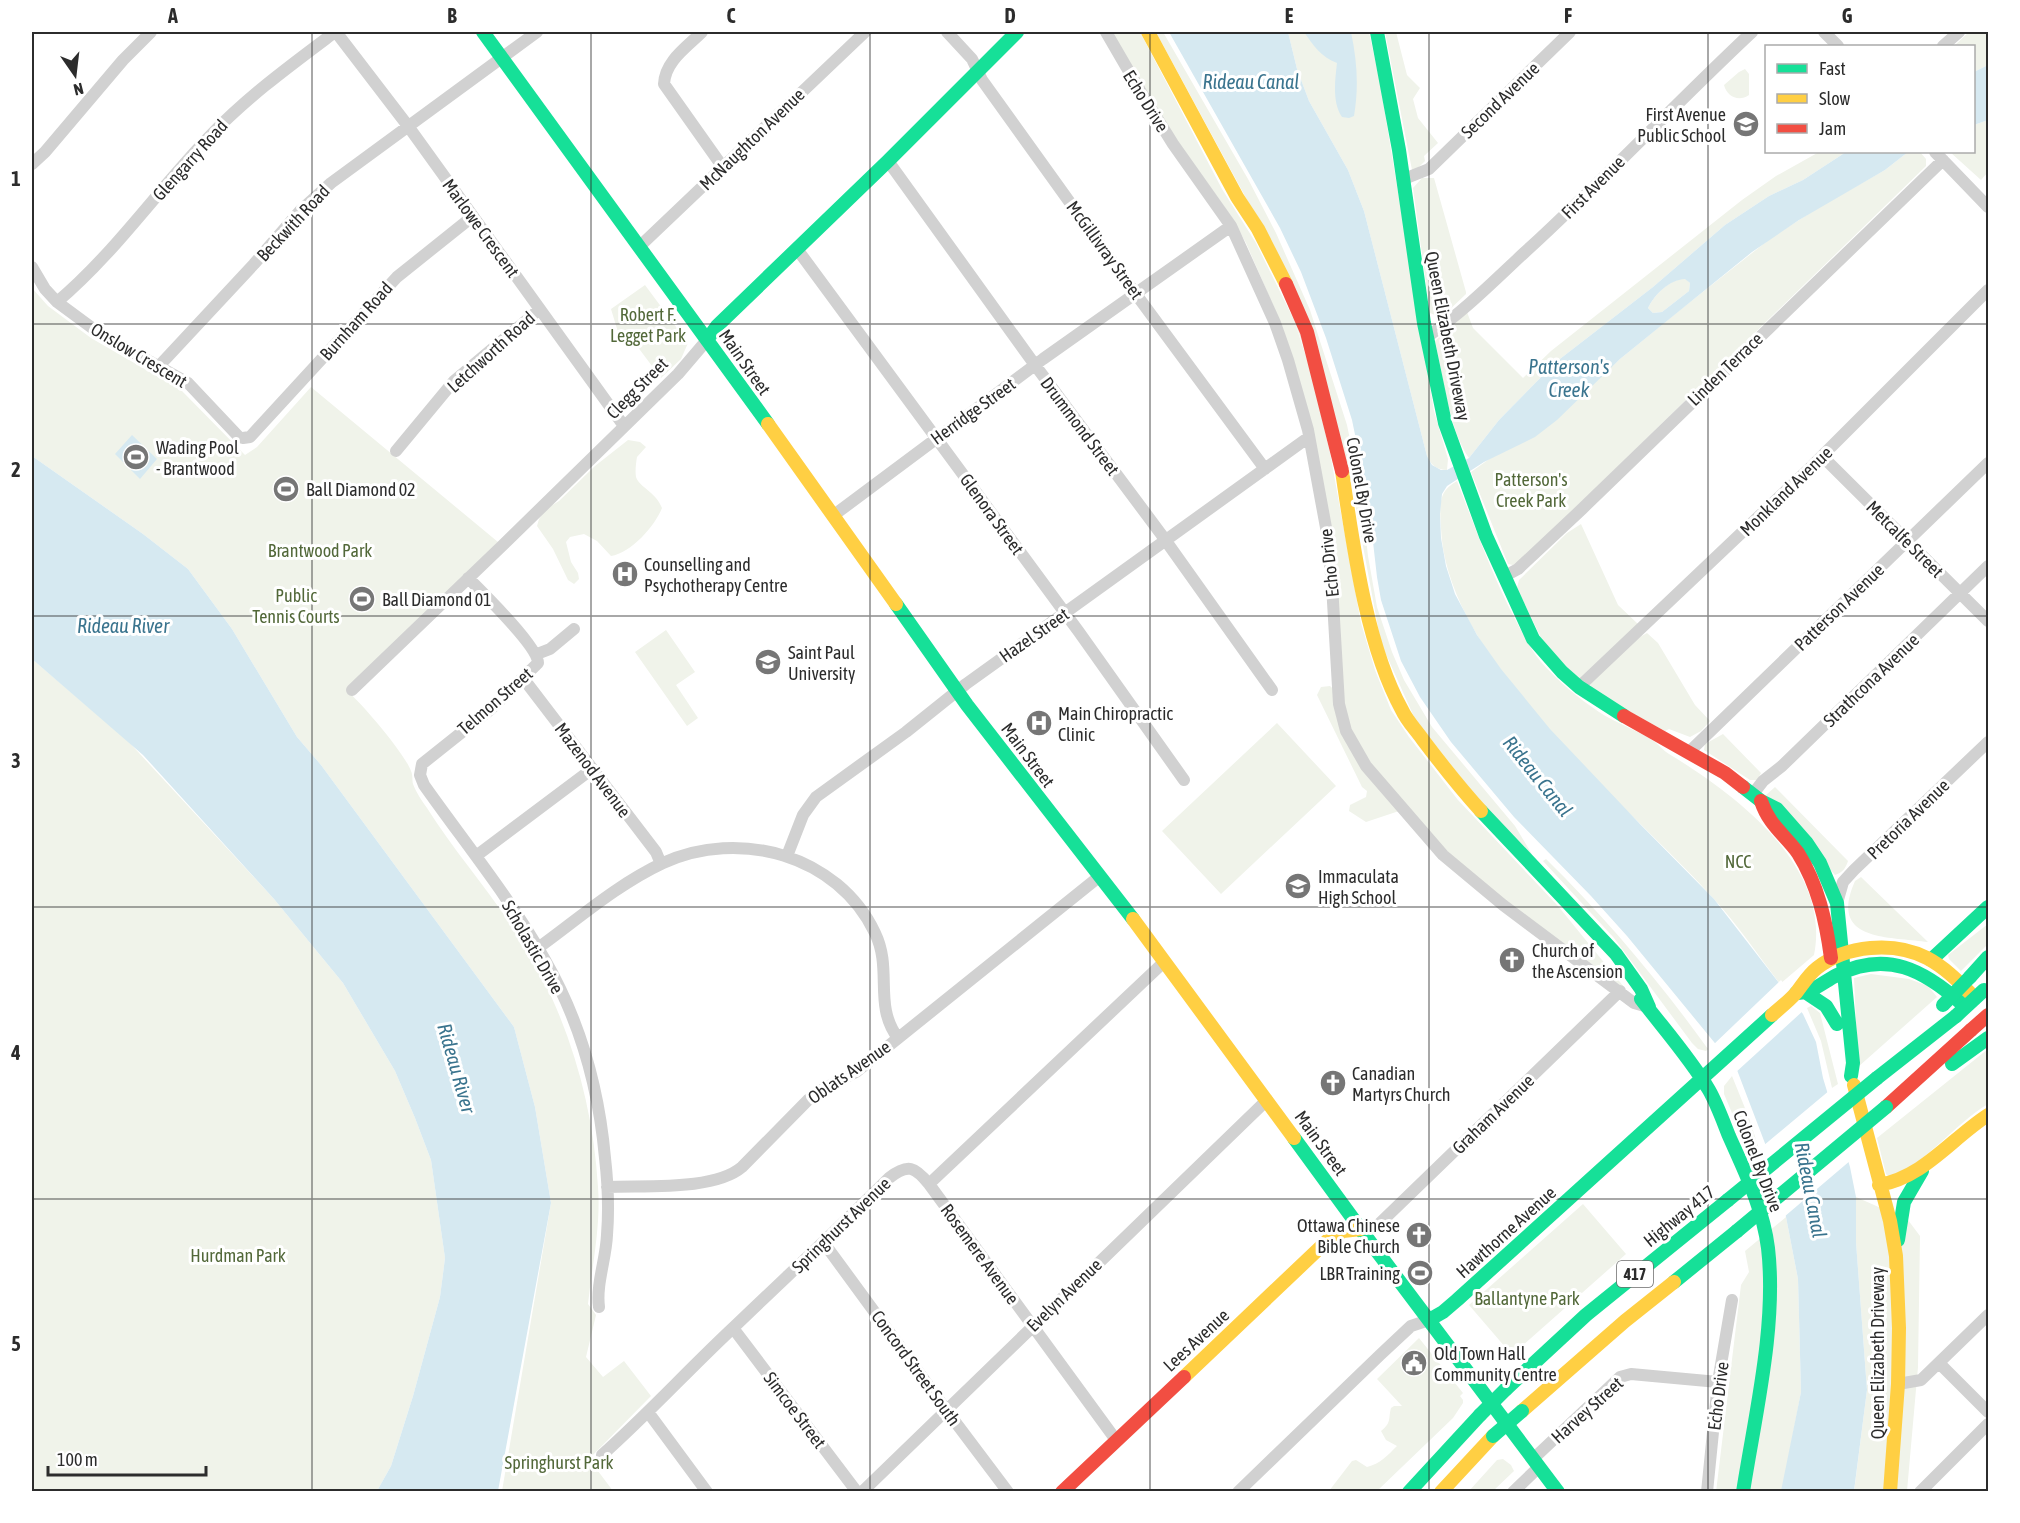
<svg xmlns="http://www.w3.org/2000/svg" width="2020" height="1523" viewBox="0 0 2020 1523" font-family="'Asap Condensed',sans-serif">
	<style>
		.green { fill: #f0f3ea }
		.water { fill: #d6e9f1; fill-rule: evenodd }
		.pier { fill: #fff }
		.lines { fill: none; stroke-linecap: round; stroke-linejoin: round }
		.street { stroke: #d1d1d1; stroke-width: 12 }
		.fast { stroke: #16e098; stroke-width: 14 }
		.slow { stroke: #ffcf43; stroke-width: 14 }
		.jam { stroke: #f24e42; stroke-width: 14 }
		.fast-bridge { stroke: #16e098; stroke-width: 14 }
		.jam-bridge { stroke: #f24e42; stroke-width: 14 }
		.grid { fill: none; stroke: #2c2c2c; stroke-width: 1.5; stroke-opacity: 0.55 }
		.labels { text-anchor: middle; dominant-baseline: central; stroke-width: 6; stroke-linejoin: round; paint-order: stroke }
		.shield { fill: #fff; stroke: #6b6b6b; stroke-width: 1.5 }
		.shield-label { font-size: 16px; font-weight: bold; fill: #2c2c2c }
		.street-label { font-size: 18px; fill: #2c2c2c; stroke: #fff }
		.poi-label { font-size: 18px; fill: #2c2c2c; stroke: #fff; text-anchor: start }
		.park-label { font-size: 18px; fill: #526839; stroke: #fff }
		.water-label { font-size: 20px; font-style: italic; fill: #3a748e; stroke: #fff }
		.neatline { fill: none; stroke: #2c2c2c; stroke-width: 2 }
		.grid-label { font-size: 20px; text-anchor: middle; font-weight: bold; fill: #2c2c2c }
	</style>
	<rect width="100%" height="100%" fill="#fff"/>
	<path class="green" d="M1111,32H1140L1222,189L1256,243L1294,320L1311,372L1330,453L1361,623L1375,670L1391,710L1409,737L1458,800L1558,906L1624,987H1622L1596,967L1462,870L1405,809L1366,822L1349,811L1350,805L1366,797L1367,791L1362,787L1317,695L1321,687L1330,686L1343,698L1336,570L1283,328L1246,243L1231,216L1173,135Z
		M1156,32H1163L1248,179L1276,233L1310,310L1347,425L1361,493L1368,556L1377,607L1392,652L1404,680L1432,727L1515,826L1533,856L1486,809L1415,719L1381,643L1350,476L1258,220Z
		M1288,32H1369L1380,83L1434,411L1448,459L1447,470C1437,470 1431,465 1427,456L1364,211L1348,170L1309,101L1297,69Z
		M1385,32H1396L1407,75L1420,88L1413,99L1418,118L1438,143L1424,156L1425,161L1417,169L1412,170Z
		M1969,32H1988V65L1974,72V46H1954Z
		M1745,69L1749,74V95C1739,102 1727,97 1724,85L1739,72Z
		M1988,120V172L1981,180L1950,152H1974V125Z
		M1819,152H1846L1803,180L1769,196L1725,225L1653,287L1556,362L1499,420L1469,458C1449,430 1443,375 1435,341L1467,312L1473,328L1523,378L1551,351L1742,200L1776,176Z
		M1908,152H1920L1926,159V166L1566,517L1518,563L1513,565L1508,564L1471,472L1584,392L1620,359L1680,310L1771,238L1821,206L1885,170Z
		M1422,178H1434L1466,292V294L1443,316L1440,317L1430,313L1413,188Z
		M1685,278L1690,283L1689,291L1662,312L1653,313L1648,308C1655,294 1669,280 1685,278Z
		M645,285L688,343L681,359L661,378L634,342L618,332L611,309Z
		M32,288L48,306L91,338L181,390L245,455L257,447L311,387L498,542L346,690C361,702 405,754 411,771C413,775 412,780 413,784C416,792 422,801 427,808C456,854 493,895 522,942C567,1014 593,1101 598,1187C601,1226 592,1266 588,1304L596,1315L586,1357L603,1377L624,1361L651,1396L589,1459L613,1491H502L551,1203L535,1107L514,1027L321,765L297,737L232,629L188,569L143,534L32,456Z
		M628,440L640,442L646,447L637,457C636,463 635,471 636,477C639,487 656,492 662,508C655,526 631,553 611,556L597,541L584,534L570,537L566,542L571,562L578,573L579,579L574,584L568,580L553,549L537,526L539,519L546,509L559,501L595,466Z
		M1457,481C1475,527 1492,575 1515,619C1523,634 1530,649 1541,662C1558,681 1578,698 1599,712C1617,724 1638,730 1655,742C1660,746 1664,751 1669,754C1735,794 1832,866 1814,955L1780,984C1758,955 1738,925 1713,898C1628,803 1446,662 1441,528C1440,506 1437,492 1457,481Z
		M1581,524L1618,605L1638,624L1583,678H1578L1544,644L1517,588L1519,580L1567,533Z
		M666,630L695,672L676,685L698,718L687,726L635,652Z
		M1647,633L1658,643L1695,705L1710,721L1701,731L1690,737L1669,729L1665,731L1591,690L1590,682L1633,641Z
		M32,659L127,740L274,899L343,983L395,1071L415,1118L431,1160L445,1258L440,1297L413,1396L391,1466L377,1491H32Z
		M1277,723L1336,786L1221,894L1162,831Z
		M1723,734L1761,773L1757,780H1750L1704,750L1705,744Z
		M1775,787L1848,861C1846,868 1842,873 1835,875L1766,795Z
		M1546,859C1606,918 1659,981 1708,1049L1706,1051L1698,1049L1692,1043L1614,938L1543,861Z
		M1861,877L1928,942C1888,936 1828,942 1855,881Z
		M1988,924V944L1961,971L1949,959L1948,955Z
		M1871,974L1909,979L1928,986L1937,997L1858,1067L1854,978Z
		M1811,1006L1820,1013L1838,1084L1832,1088L1821,1041L1807,1008Z
		M1988,1049V1104C1953,1125 1928,1162 1890,1178L1886,1174L1877,1138Z
		M1732,1076L1749,1118L1759,1149L1750,1156L1724,1094V1086Z
		M1856,1197L1908,1220L1920,1236L1918,1367L1907,1491L1854,1492L1867,1390L1856,1242Z
		M1583,1204L1626,1254L1512,1355L1469,1305Z
		M1786,1217L1798,1279L1801,1392L1782,1491L1716,1492L1741,1285L1749,1272L1745,1251Z
		M1419,1338L1463,1393L1460,1396L1463,1400V1403L1453,1418L1377,1491H1329L1352,1461L1356,1460L1367,1467C1380,1464 1388,1455 1397,1446L1386,1440L1381,1431C1392,1422 1388,1419 1391,1408L1394,1406H1402L1377,1379Z
		M1503,1459L1511,1465L1514,1471L1493,1491H1469L1497,1460Z"/>
	<path class="water" d="M1169,32H1288L1297,69L1309,101L1348,170L1364,211L1427,456L1432,465L1441,470H1447L1469,458L1499,420L1556,362L1653,287L1725,225L1769,196L1803,180L1846,152H1908L1885,170L1799,220L1752,252L1620,359L1557,420L1535,437L1484,462L1447,486L1442,494L1440,514L1441,538L1446,566L1455,594L1477,635L1501,669L1550,729L1640,824L1714,899L1803,1014L1816,1042L1823,1078L1850,1167L1856,1197V1242L1867,1390L1854,1491H1781L1801,1392L1798,1279L1786,1217L1766,1146L1737,1070L1627,936L1591,896L1514,817L1451,742L1420,697L1401,661L1381,600L1377,577L1368,498L1352,420L1326,338L1301,272L1280,228ZM1685,279L1690,283L1689,291L1662,312L1653,313L1648,308C1655,294 1669,280 1685,279Z
		M1304,32H1351C1357,61 1359,86 1354,116L1349,118L1342,117C1332,102 1335,81 1337,63C1321,57 1313,45 1304,32Z
		M1988,65V120L1974,125V72Z
		M132,435L157,459L140,479L115,454Z
		M32,456L143,534L188,569L232,629L297,737L321,765L514,1027L535,1107L551,1203L498,1491H377L391,1466L413,1396L440,1297L445,1258L431,1160L415,1118L395,1071L343,983L274,899L143,755L32,659Z"/>
	<path class="pier" d="M1781,980L1804,1010L1735,1073L1712,1046Z
		M1830,1090L1851,1160L1784,1217L1763,1146Z"/>
	<g class="lines">
		<path class="street" d="M336,32L408,126L624,426
			M702,32C687,47 665,61 664,84L722,166
			M947,32L972,59L982,80L1127,282L1265,469
			M1106,32L1142,94L1173,144L1231,226L1275,323L1288,360L1308,430L1327,533L1332,585L1339,704L1346,731L1366,766L1443,855L1503,905L1634,1003L1648,1007
			M1824,32L1838,46
			M1943,46L1959,32
			M1935,152L1988,207
			M888,161L1035,365L1161,534L1272,690
			M32,164L45,152L123,60L151,32
			M1404,179L1429,169L1570,32
			M639,247L865,32
			M797,249L1079,632L1184,780
			M32,267L45,289L57,302L99,333L188,383L239,437L243,438L250,437L397,277L472,217
			M57,302C114,254 157,191 209,137C247,97 291,65 335,32
			M1427,337C1462,313 1493,282 1524,253C1602,182 1675,104 1752,32
			M159,366L254,264L300,211L331,183L537,32
			M396,451L454,381L540,309
			M1822,456L1988,621
			M834,515L1043,359L1231,226
			M1505,576L1518,569L1582,509L1943,160
			M468,578C482,592 538,647 538,663L491,709L422,764L420,775L424,785C465,843 510,898 545,960C580,1021 599,1090 605,1158C608,1184 609,1210 607,1235C606,1259 596,1284 599,1307
			M537,654L550,649L574,629
			M523,678L656,852L661,864
			M1579,687L1812,466L1988,290
			M352,690L504,544L678,374L707,340
			M1690,751L1988,463
			M1753,794L1763,781L1782,766L1988,566
			M476,856L592,769
			M787,856L803,815L816,797L906,732L966,684L1309,437
			M1837,903L1843,882L1854,870L1988,742
			M538,948C578,919 618,884 663,863C739,828 838,855 875,933C893,970 873,1005 898,1038
			M929,1184L1164,962
			M607,1187C644,1185 714,1191 742,1167L808,1100L825,1088L856,1072L1100,876
			M1361,1229L1378,1225L1620,991
			M824,1243L947,1411L1008,1492
			M733,1328L857,1492
			M1939,1363L1988,1412
			M1898,1384L1921,1380L1988,1315
			M648,1412L707,1492
			M602,1455C648,1414 689,1369 734,1327C786,1277 838,1229 889,1178C908,1163 915,1167 929,1184L1116,1440
			M1533,1459L1620,1377L1631,1374L1718,1382
			M862,1492L1267,1100
			M1238,1492L1380,1355L1411,1326L1429,1320
			M1513,1492L1539,1467
			M1707,1492L1718,1382L1732,1300
			M1920,1492L1988,1424"/>
		<path class="fast" d="M483,32L768,424
			M1377,32L1399,150L1424,323L1445,423L1486,536L1533,639L1562,672L1579,687L1624,716
			M707,340L717,326L888,161L1017,32
			M896,604L967,705L1133,919
			M1743,787L1761,801L1777,809L1806,842L1820,863L1837,903L1853,1063L1851,1076
			M1481,811L1616,954L1641,989L1649,1007
			M1931,960L1988,907
			M1970,977L1988,957
			M1796,993C1813,993 1823,982 1837,975C1887,950 1924,970 1962,1004
			M1808,994L1826,1006L1837,1024
			M1641,999C1664,1029 1690,1058 1709,1090C1717,1104 1723,1121 1729,1136C1745,1172 1763,1208 1768,1248C1777,1325 1755,1415 1743,1492
			M1952,1064L1988,1038
			M1877,1078L1956,1016
			M1294,1138L1370,1242L1558,1492
			M1898,1240L1904,1202L1922,1171
			M1674,1282L1737,1231
			M1429,1320L1443,1312L1457,1300L1772,1015
			M1506,1389L1586,1315L1728,1200
			M1409,1492L1480,1415"/>
		<path class="slow" d="M1148,32L1237,197L1258,229L1286,284
			M768,424L896,604
			M1342,471C1353,544 1366,645 1402,710C1407,721 1416,730 1423,740C1442,765 1460,788 1481,811
			M1133,919L1294,1138
			M1772,1015C1780,1008 1789,1001 1796,993C1803,984 1808,975 1817,968C1846,945 1894,941 1927,958C1944,967 1957,980 1970,993
			M1854,1085L1890,1221L1896,1256L1899,1328L1898,1384L1890,1492
			M1879,1185C1924,1177 1951,1139 1988,1115
			M1184,1377L1328,1240L1343,1231L1361,1229
			M1522,1411L1625,1321L1674,1282
			M1441,1492L1493,1436"/>
		<path class="jam" d="M1286,284L1307,332L1342,471
			M1624,716L1725,773L1743,787
			M1761,801C1769,825 1784,834 1798,853C1818,885 1826,921 1831,958
			M1886,1107L1971,1030
			M1062,1492L1184,1377"/>
		<path class="fast-bridge" d="M1943,1005L1970,977
			M1956,1016L1984,990
			M1728,1200L1877,1078
			M1737,1231L1886,1107
			M1480,1415L1506,1389
			M1493,1436L1522,1411"/>
		<path class="jam-bridge" d="M1971,1030L1988,1015"/>
	</g>
	<path class="grid" d="M312,32V1492M591,32V1492M870,32V1492M1150,32V1492M1429,32V1492M1708,32V1492M32,324H1988M32,616H1988M32,907H1988M32,1199H1988"/>
	<defs>
		<symbol id="school-disc" viewBox="-11 -11 22 22"><circle r="9.5" fill="#767676" stroke="#fff"/><path d="M0-5L7-2L0 1L-7-2ZM-4 1L0 2.5L4 1V4Q0 6-4 4Z" fill="#fff"/></symbol>
		<symbol id="stadium-disc" viewBox="-11 -11 22 22"><circle r="9.5" fill="#767676" stroke="#fff"/><path d="M0-5a6.5 5 0 1 0 0 10a6.5 5 0 1 0 0-10ZM-3.5-1.8h7v3.6h-7Z" fill="#fff"/></symbol>
		<symbol id="hospital-disc" viewBox="-11 -11 22 22"><circle r="9.5" fill="#767676" stroke="#fff"/><path d="M-5-5h3v3.5h4V-5h3V5h-3V1.5h-4V5h-3Z" fill="#fff"/></symbol>
		<symbol id="university-disc" viewBox="-11 -11 22 22"><circle r="9.5" fill="#767676" stroke="#fff"/><path d="M0-5L7-2L0 1L-7-2ZM-4 1L0 2.5L4 1V4Q0 6-4 4Z" fill="#fff"/></symbol>
		<symbol id="church-disc" viewBox="-11 -11 22 22"><circle r="9.5" fill="#767676" stroke="#fff"/><path d="M-1.2-6h2.4v3.5h3.3v2.4h-3.3V6h-2.4V-.1h-3.3v-2.4h3.3Z" fill="#fff"/></symbol>
		<symbol id="civic-disc" viewBox="-11 -11 22 22"><circle r="9.5" fill="#767676" stroke="#fff"/><path d="M-.6-6.5H3V-4.5H.6V-3L4-1V1h2V6H-6V1h2V-1L-.6-3ZM-1.2 2.5V6h2.4V2.5Z" fill="#fff"/></symbol>
	</defs>
	<g fill-rule="evenodd">
		<use href="#school-disc" x="1731" y="109" width="30" height="30"/>
		<use href="#stadium-disc" x="121" y="442" width="30" height="30"/>
		<use href="#stadium-disc" x="271" y="474" width="30" height="30"/>
		<use href="#hospital-disc" x="610" y="559" width="30" height="30"/>
		<use href="#stadium-disc" x="347" y="584" width="30" height="30"/>
		<use href="#university-disc" x="753" y="647" width="30" height="30"/>
		<use href="#hospital-disc" x="1024" y="708" width="30" height="30"/>
		<use href="#school-disc" x="1283" y="871" width="30" height="30"/>
		<use href="#church-disc" x="1497" y="945" width="30" height="30"/>
		<use href="#church-disc" x="1318" y="1068" width="30" height="30"/>
		<use href="#church-disc" x="1404" y="1220" width="30" height="30"/>
		<use href="#stadium-disc" x="1405" y="1258" width="30" height="30"/>
		<use href="#civic-disc" x="1399" y="1348" width="30" height="30"/>
	</g>
	<g class="labels">
		<rect class="shield" x="1617" y="1261" width="36" height="26" rx="4.5"/>
		<g class="shield-label">
			<text x="1635" y="1274">417</text>
		</g>
		<g class="street-label">
			<text transform="translate(1500 100) rotate(-44)">Second Avenue</text>
			<text transform="translate(1146 101) rotate(58)">Echo Drive</text>
			<text transform="translate(752 139) rotate(-44)">McNaughton Avenue</text>
			<text transform="translate(190 160) rotate(-48)">Glengarry Road</text>
			<text transform="translate(1593 187) rotate(-45)">First Avenue</text>
			<text transform="translate(293 223) rotate(-47)">Beckwith Road</text>
			<text transform="translate(481 228) rotate(54)">Marlowe Crescent</text>
			<text transform="translate(1105 250) rotate(54)">McGillivray Street</text>
			<text transform="translate(356 321) rotate(-48)">Burnham Road</text>
			<text transform="translate(1448 336) rotate(79)">Queen Elizabeth Driveway</text>
			<text transform="translate(491 352) rotate(-42)">Letchworth Road</text>
			<text transform="translate(139 355) rotate(31)">Onslow Crescent</text>
			<text transform="translate(745 362) rotate(55)">Main Street</text>
			<text transform="translate(1725 369) rotate(-44)">Linden Terrace</text>
			<text transform="translate(637 388) rotate(-45)">Clegg Street</text>
			<text transform="translate(973 411) rotate(-36)">Herridge Street</text>
			<text transform="translate(1080 426) rotate(53)">Drummond Street</text>
			<text transform="translate(1362 490) rotate(80)">Colonel By Drive</text>
			<text transform="translate(1786 491) rotate(-44)">Monkland Avenue</text>
			<text transform="translate(992 514) rotate(54)">Glenora Street</text>
			<text transform="translate(1905 539) rotate(45)">Metcalfe Street</text>
			<text transform="translate(1329 563) rotate(-96)">Echo Drive</text>
			<text transform="translate(1839 607) rotate(-44)">Patterson Avenue</text>
			<text transform="translate(1034 635) rotate(-35)">Hazel Street</text>
			<text transform="translate(1871 680) rotate(-44)">Strathcona Avenue</text>
			<text transform="translate(495 701) rotate(-41)">Telmon Street</text>
			<text transform="translate(1028 755) rotate(53)">Main Street</text>
			<text transform="translate(593 770) rotate(53)">Mazenod Avenue</text>
			<text transform="translate(1908 819) rotate(-44)">Pretoria Avenue</text>
			<text transform="translate(533 947) rotate(60)">Scholastic Drive</text>
			<text transform="translate(849 1072) rotate(-35)">Oblats Avenue</text>
			<text transform="translate(1493 1114) rotate(-44)">Graham Avenue</text>
			<text transform="translate(1321 1143) rotate(54)">Main Street</text>
			<text transform="translate(1758 1161) rotate(69)">Colonel By Drive</text>
			<text transform="translate(1679 1216) rotate(-39)">Highway 417</text>
			<text transform="translate(841 1225) rotate(-44)">Springhurst Avenue</text>
			<text transform="translate(1506 1232) rotate(-42)">Hawthorne Avenue</text>
			<text transform="translate(980 1254) rotate(54)">Rosemere Avenue</text>
			<text transform="translate(1064 1295) rotate(-44)">Evelyn Avenue</text>
			<text transform="translate(1196 1340) rotate(-43)">Lees Avenue</text>
			<text transform="translate(1877 1353) rotate(-90)">Queen Elizabeth Driveway</text>
			<text transform="translate(916 1368) rotate(54)">Concord Street South</text>
			<text transform="translate(1718 1396) rotate(-83)">Echo Drive</text>
			<text transform="translate(795 1410) rotate(53)">Simcoe Street</text>
			<text transform="translate(1587 1410) rotate(-42)">Harvey Street</text>
		</g>
		<g class="poi-label">
			<text x="1726" y="114" text-anchor="end">First Avenue<tspan x="1726" dy="21">Public School</tspan></text>
			<text x="156" y="447">Wading Pool<tspan x="156" dy="21">- Brantwood</tspan></text>
			<text x="306" y="489">Ball Diamond 02</text>
			<text x="644" y="564">Counselling and<tspan x="644" dy="21">Psychotherapy Centre</tspan></text>
			<text x="382" y="599">Ball Diamond 01</text>
			<text x="788" y="652">Saint Paul<tspan x="788" dy="21">University</tspan></text>
			<text x="1058" y="713">Main Chiropractic<tspan x="1058" dy="21">Clinic</tspan></text>
			<text x="1318" y="876">Immaculata<tspan x="1318" dy="21">High School</tspan></text>
			<text x="1532" y="950">Church of<tspan x="1532" dy="21">the Ascension</tspan></text>
			<text x="1352" y="1073">Canadian<tspan x="1352" dy="21">Martyrs Church</tspan></text>
			<text x="1400" y="1225" text-anchor="end">Ottawa Chinese<tspan x="1400" dy="21">Bible Church</tspan></text>
			<text x="1400" y="1273" text-anchor="end">LBR Training</text>
			<text x="1434" y="1353">Old Town Hall<tspan x="1434" dy="21">Community Centre</tspan></text>
		</g>
		<g class="park-label">
			<text x="648" y="314">Robert F.<tspan x="648" dy="21">Legget Park</tspan></text>
			<text x="1531" y="479">Patterson's<tspan x="1531" dy="21">Creek Park</tspan></text>
			<text x="320" y="550">Brantwood Park</text>
			<text x="296" y="595">Public<tspan x="296" dy="21">Tennis Courts</tspan></text>
			<text x="1738" y="861">NCC</text>
			<text x="238" y="1255">Hurdman Park</text>
			<text x="1527" y="1298">Ballantyne Park</text>
			<text x="559" y="1462">Springhurst Park</text>
		</g>
		<g class="water-label">
			<text x="1251" y="81">Rideau Canal</text>
			<text x="1569" y="366">Patterson's<tspan x="1569" dy="23">Creek</tspan></text>
			<text x="123" y="625">Rideau River</text>
			<text transform="translate(1538 776) rotate(51)">Rideau Canal</text>
			<text transform="translate(457 1068) rotate(74)">Rideau River</text>
			<text transform="translate(1811 1190) rotate(79)">Rideau Canal</text>
		</g>
	</g>
	<rect width="2020" height="1523" fill="none" stroke="#ffffff" stroke-width="66"/>
	<rect x="1765" y="45" width="210" height="108" fill="#ffffff" stroke="#ababab" stroke-width="1.5"/>
	<rect x="1777" y="64" width="30" height="9" fill="#16e098" stroke="#ababab" stroke-width="1.5"/>
	<text x="1819" y="75" font-size="18" fill="#2c2c2c">Fast</text>
	<rect x="1777" y="94" width="30" height="9" fill="#ffcf43" stroke="#ababab" stroke-width="1.5"/>
	<text x="1819" y="105" font-size="18" fill="#2c2c2c">Slow</text>
	<rect x="1777" y="124" width="30" height="9" fill="#f24e42" stroke="#ababab" stroke-width="1.5"/>
	<text x="1819" y="135" font-size="18" fill="#2c2c2c">Jam</text>
	<g transform="translate(75 75) rotate(166)" stroke="#ffffff" stroke-width="4.5" paint-order="stroke">
	<path d="M0-4.5L10 22L0 15L-10 22Z" fill="#2c2c2c"/>
	<text y="-9" font-size="16" font-weight="bold" text-anchor="middle" fill="#2c2c2c">N</text>
	</g>
	<path d="M48 1466v9h158v-9" fill="none" stroke="#2c2c2c" stroke-width="3"/>
	<text x="57" y="1466" font-size="18" fill="#2c2c2c" stroke="#ffffff" stroke-width="4.5" paint-order="stroke">100 m</text>
	<rect x="33" y="33" width="1954" height="1457" class="neatline"/>
	<g class="grid-label">
		<text x="173" y="23">A</text>
		<text x="452" y="23">B</text>
		<text x="731" y="23">C</text>
		<text x="1010" y="23">D</text>
		<text x="1289" y="23">E</text>
		<text x="1568" y="23">F</text>
		<text x="1847" y="23">G</text>
		<text x="16" y="186">1</text>
		<text x="16" y="477">2</text>
		<text x="16" y="768">3</text>
		<text x="16" y="1060">4</text>
		<text x="16" y="1351">5</text>
	</g>
</svg>
